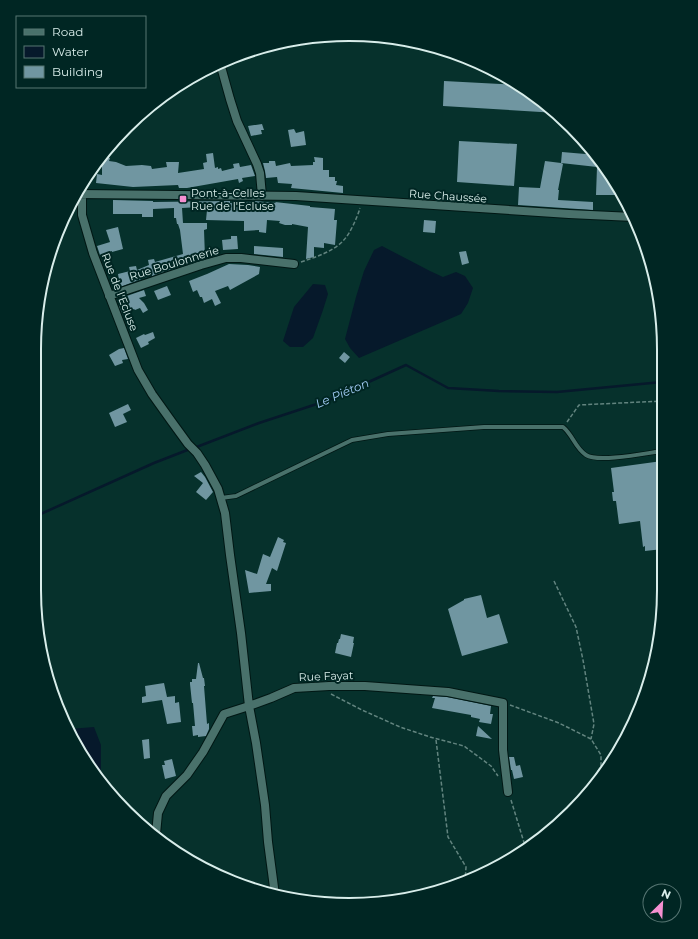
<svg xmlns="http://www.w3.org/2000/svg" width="698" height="939" viewBox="0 0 698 939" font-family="Montserrat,sans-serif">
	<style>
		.water { fill: #06192b }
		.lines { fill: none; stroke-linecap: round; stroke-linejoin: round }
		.stream { stroke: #06192b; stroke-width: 2.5 }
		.building { fill: #7096a1 }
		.lane-casing { stroke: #001714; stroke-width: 5.5 }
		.street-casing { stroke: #001714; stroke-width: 10 }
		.path { stroke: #62847f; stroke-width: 1.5; stroke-dasharray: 4 2; stroke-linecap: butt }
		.lane { stroke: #49716b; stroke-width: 4 }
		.street { stroke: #49716b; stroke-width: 8 }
		.poi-dot { fill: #f590d1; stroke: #002623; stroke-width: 1.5 }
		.labels { text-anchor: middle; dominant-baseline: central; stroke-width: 4; stroke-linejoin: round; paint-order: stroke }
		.poi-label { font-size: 11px; fill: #d8edea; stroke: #002623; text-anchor: start }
		.street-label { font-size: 11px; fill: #d8edea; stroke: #002623 }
		.water-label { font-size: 12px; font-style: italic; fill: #a3cdf6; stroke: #002623 }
		.rim { fill: none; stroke: #d8edea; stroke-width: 2 }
	</style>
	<rect width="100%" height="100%" fill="#06312c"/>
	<path class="water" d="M382,246L430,271L443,277L456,272L465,276L473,288L468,303L461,314L359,358L350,348L345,339L356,297L364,271L374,250Z
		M313,284L325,285L328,294L323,310L313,338L303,347H290L283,341L294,307Z
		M94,727L101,745V769L97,775L76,748L69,729Z"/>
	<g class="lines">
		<path class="stream" d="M194,448L259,423L329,400L406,365L448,388L499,391L557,392L662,382
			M34,517L154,463L190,449"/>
	</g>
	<path class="building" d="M444,81L519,85L557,113L443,106Z
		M262,124L264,130H261L262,134L251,136L248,126Z
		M294,129L296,133L304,131L306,145L291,147L288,130Z
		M459,141L517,144L514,186L457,182Z
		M562,152L597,155L621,195H596L597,167L561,163L563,164L558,190H559L558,200L593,202V210L518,205L519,187L540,188L545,161L561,163Z
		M213,153L215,168L218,167V169L221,168L222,171L234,168L233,164L239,163L240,167L251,165L255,176L242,178L243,181L239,183L238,179L187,188H179L178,185L133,187L96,183L97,174L102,175V158L103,157L110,158L109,161L116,162L126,166L142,165L151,166L152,169L167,167L166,162H179L178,173L204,169L203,163L207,162L206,154Z
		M314,157L323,158V170H329V177H335V181H337L336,185L343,186V193L291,188L292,184L278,183L277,177L266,178L265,171L263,163H269V161H275L276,166L290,163L291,166L313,165V162H315Z
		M113,200L153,201V202L230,201V203L253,202V201L276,203L275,202L310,206V207L335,209L334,220H337L335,245L324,243V248L314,247V257L306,259L308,227L292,224V225H285L279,223L280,221L267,220L266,233L259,232V230L244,231V221L206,220L207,210H199V207L182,208L183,223H182H207V229L204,230L205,257L172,267V269L152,276V275L120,287L118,274L130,271L129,267L136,266L137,270L149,265L148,260L154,259L155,262L183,254L180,230L178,224H177L176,218H174V208L153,209V217H142V214H113Z
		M424,220L436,221L435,233L423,232Z
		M118,227L123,249L112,252V251L100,255L97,246L110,242L106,230Z
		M231,236H237L238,249L223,250L222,240L231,239Z
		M254,246L283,248V257L254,254Z
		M466,251L469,263L462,265L459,252Z
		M229,264L248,265L260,267L259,274L230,290L228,286L215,291L221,303L215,306L212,299L204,303L202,297H200L197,290L193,292L189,281L207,274Z
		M167,286L171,295L158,300L154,291Z
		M144,290L146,296L139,298L144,303L148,310L143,313L140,308L135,310L134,309L123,315L119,306H120L118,299Z
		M153,332L155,338L148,342L149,344L141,348L136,338L144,334L145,335Z
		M124,348L128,359L122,360L123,363L115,366L109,355L119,349Z
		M344,352L350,357L345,363L339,358Z
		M128,404L131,410L123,414L127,422L115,427L109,413Z
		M662,461L663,549L645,551V546L643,547L640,521L619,524L616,501H613L612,492H614L611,468Z
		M201,472L205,477L213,492L206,500L196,492L203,483L194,476Z
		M278,537L284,540L283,542L286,543L277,571L272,568L266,584H271V591L249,593L245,570L257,574L263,554L270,557Z
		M481,595L487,618L499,614L508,643L462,656L448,609L464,600V599Z
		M341,634L354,637L353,643H354L351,657L335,653L337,643H338L339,639H340Z
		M198,663H199L203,678H204L205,686H204L207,724L209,723V729L206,736L198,737V735L193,736L192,726H195L193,703H192L190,684V682H192V679H196Z
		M164,683L167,697L175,696V703L179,702L181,722L167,724L162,700L142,703V697L146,696L145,686Z
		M433,696L447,697L491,706L490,714H493L491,724L479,722L480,719L471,717V715L432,708L435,698H432Z
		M478,726L492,739L476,736Z
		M149,739L150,758L144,759L142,740Z
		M509,757H514L516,766L520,765L523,777L514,779L512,770H511Z
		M172,759L176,776L165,779L162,765H165L164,761Z"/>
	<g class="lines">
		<defs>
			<path id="lane" d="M221,498L236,496L352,440L388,434L484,427H563C573,435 575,448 586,455C598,463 647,453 662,451"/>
			<path id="street" d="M220,63L230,99L237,121L257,164L260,173L262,196
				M78,194L296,196L569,214L633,217
				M82,194V215L93,253L138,370L152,394L172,422L188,444L197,453L205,465L218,489L225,513L230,555L241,633L249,706L271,698L294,688L329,686H365L448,692L503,703V750L508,792
				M109,296L201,265L226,258H241L294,264
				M156,834L158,813L166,796L187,775L203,752L224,714L249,706L256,743L265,805L268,842L275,895"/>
		</defs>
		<use href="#lane" class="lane-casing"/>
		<use href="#street" class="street-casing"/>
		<path class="path" d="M301,262C316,257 332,252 343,241C350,234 357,218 360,208
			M567,422L579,405L662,401
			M554,581L576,627L583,660L594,724L591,739
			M331,694L362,710L400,727L430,737L464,746L491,766L498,776
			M510,705L559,723L591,739L601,755V766L578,805
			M436,740L448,837L466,867L465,882
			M511,800L526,849"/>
		<use href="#lane" class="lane"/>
		<use href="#street" class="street"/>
	</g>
	<rect class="poi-dot" x="179" y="195" width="8" height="8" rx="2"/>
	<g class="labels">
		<g class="poi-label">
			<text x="191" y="193">Pont-à-Celles<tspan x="191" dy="13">Rue de l'Ecluse</tspan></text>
		</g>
		<g class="street-label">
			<text transform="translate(448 196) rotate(4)">Rue Chaussée</text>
			<text transform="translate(174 263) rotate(-17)">Rue Boulonnerie</text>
			<text transform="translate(120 292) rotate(69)">Rue de l'Ecluse</text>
			<text transform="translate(326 676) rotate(-2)">Rue Fayat</text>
		</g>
		<g class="water-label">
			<text transform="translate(342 393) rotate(-23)">Le Piéton</text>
		</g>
	</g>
	<path d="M0 0H698V939H0ZM349 41H349A308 308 0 0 1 657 349V590A308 308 0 0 1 349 898H349A308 308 0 0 1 41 590V349A308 308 0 0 1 349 41Z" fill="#002623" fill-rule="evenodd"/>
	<path class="rim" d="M349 41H349A308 308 0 0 1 657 349V590A308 308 0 0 1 349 898H349A308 308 0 0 1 41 590V349A308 308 0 0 1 349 41Z"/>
	<rect x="16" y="16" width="130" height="72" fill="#002623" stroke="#567673"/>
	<rect x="24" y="29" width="20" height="6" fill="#49716b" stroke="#567673"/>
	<text x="52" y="36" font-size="12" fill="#d8edea">Road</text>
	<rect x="24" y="46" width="20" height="12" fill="#06192b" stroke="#567673"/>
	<text x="52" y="56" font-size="12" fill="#d8edea">Water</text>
	<rect x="24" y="66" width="20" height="12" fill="#7096a1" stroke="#567673"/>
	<text x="52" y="76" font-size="12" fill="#d8edea">Building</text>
	<g transform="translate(662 903) rotate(24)"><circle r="19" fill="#002623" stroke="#567673"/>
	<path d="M0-3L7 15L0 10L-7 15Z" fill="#f590d1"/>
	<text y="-6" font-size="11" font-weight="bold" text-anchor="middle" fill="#d8edea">N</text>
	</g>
</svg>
